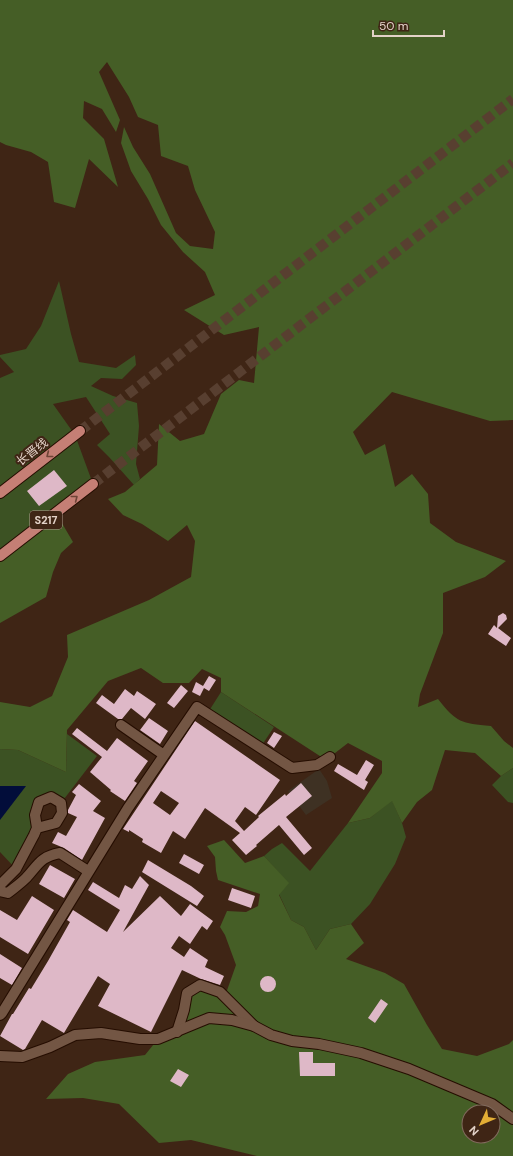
<svg xmlns="http://www.w3.org/2000/svg" width="513" height="1156" viewBox="0 0 513 1156" font-family="'DM Sans','Noto Sans SC',sans-serif">
	<style>
		.industrial { fill: #3e3123 }
		.green { fill: #3c5223 }
		.forest { fill: #455e26; fill-rule: evenodd }
		.water { fill: #020d3a }
		.building { fill: #deb8c7; fill-rule: evenodd }
		.lines { fill: none; stroke-linecap: round; stroke-linejoin: round }
		.primary-tunnel { stroke: #583f30; stroke-width: 10; stroke-dasharray: 10 5; stroke-linecap: butt }
		.minor-casing { stroke: #250d01; stroke-width: 12 }
		.tertiary-casing { stroke: #250d01; stroke-width: 12 }
		.primary-casing { stroke: #250d01; stroke-width: 12 }
		.minor { stroke: #735644; stroke-width: 10 }
		.tertiary { stroke: #735644; stroke-width: 10 }
		.primary { stroke: #c57f75; stroke-width: 10 }
		.oneway { stroke: #6e4437 }
		.labels { text-anchor: middle; dominant-baseline: central; stroke-width: 4; stroke-linejoin: round; paint-order: stroke }
		.shield { fill: #3f2515; stroke: #b29e92; stroke-width: 1 }
		.shield-label { font-size: 11px; font-weight: bold; fill: #e3d2c8 }
		.street-label { font-size: 12px; fill: #e3d2c8; stroke: #3f2515 }
	</style>
	<rect width="100%" height="100%" fill="#3f2515"/>
	<path class="industrial" d="M319,769L327,781L332,798L306,815L288,791Z"/>
	<path class="green" d="M59,281L71,334L79,362L116,368L135,355L136,365L122,379L101,378L91,386L113,396L137,403L139,426L136,464L140,479L134,485L109,457L97,445L110,434L86,397L53,404L75,435L93,484L0,556V378L14,372L0,357V355L26,349L41,326Z
		M221,692L274,727L260,748L207,714Z
		M67,734L97,756L61,803L39,802L37,828L16,869L0,852V749L18,750L66,772Z
		M513,768V803L508,802L492,785L501,776Z
		M392,800L402,823L406,837L395,864L370,904L351,924L330,929L316,950L304,927L291,920L279,894L288,883L264,856L272,849L282,843L310,871L348,823L370,818Z"/>
	<path class="forest" d="M0,0H513V420L490,421L392,392L353,432L365,455L385,444L395,487L412,474L428,494L430,523L456,542L506,561L485,577L443,593V633L420,694L418,707L438,699C457,723 461,723 491,726L504,741L513,748V768L501,776L475,753L445,750L432,790L417,802L402,823L392,801L370,818L348,823L382,773V761L348,743L326,760L221,692V678L202,669L189,683H163L141,668L108,681L67,730L66,772L18,750L0,749V702L30,707L52,696L68,657L67,635L149,600L191,577L195,541L187,525L168,541L142,524L123,515L108,499L125,492L157,465L159,424L180,441L204,434L221,394L239,380L254,383L259,327L224,335L184,310L215,295L205,272L183,252L161,225L148,199L131,171L121,143L124,127L133,147L150,174L176,233L190,246L213,249L215,232L195,190L188,166L161,156L158,125L138,117L129,97L107,62L99,72L120,120L116,132L102,109L84,101L83,118L104,139L118,187L89,159L75,208L54,202L48,162L31,152L6,145L0,142Z
		M56,513L73,542L61,553L53,572L46,597L0,623V556Z
		M224,840L245,863L264,856L289,883L279,895L291,920L304,927L316,950L330,929L351,924L364,943L346,959L385,973L404,984L427,1025L442,1049L477,1056L509,1044L513,1040V1156H257L191,1140L159,1143L119,1104L83,1098L46,1099L68,1074L95,1062L145,1055L158,1039L176,1032L187,993L200,985L225,996L236,965L225,935L220,927L227,911L246,912L258,906L260,894L218,880L216,871L215,857L207,846ZM469,1112H493V1136H469Z"/>
	<path class="water" d="M0,786H26L0,820Z"/>
	<path class="building" d="M54,470L67,486L39,506L27,491Z
		M503,613L506,615L507,619L498,628L511,638L506,646L488,634L494,625L497,628L498,616Z
		M209,676L216,680L209,691L204,688L200,696L192,692L196,682L203,686Z
		M181,685L188,691L174,708L167,703Z
		M125,689L134,696L137,691L156,704L145,719L131,708L122,719H118L96,703L102,695L114,704Z
		M149,718L168,731L160,744L140,730Z
		M195,721L280,780L256,815L245,807L235,821L244,831L259,817L258,816L285,794L286,796L301,783L312,796L286,817L312,848L304,855L279,825L256,845L257,846L246,855L232,840L240,833L205,808L185,839L173,831L161,853L142,842L143,839L129,830V832L123,829ZM161,791L179,803L170,815L153,803Z
		M77,728L107,751L117,738L148,761L134,781L137,783L125,801L110,791L111,790L90,772L102,757L72,734Z
		M274,732L282,736L274,748L267,743Z
		M366,760L374,765L365,780L368,782L364,790L334,771L338,764L357,775Z
		M79,784L101,801L93,811L105,818L82,860L64,848L52,843L58,832L66,836L77,817L68,813V810L76,795L72,792Z
		M184,854L204,865L199,874L179,863Z
		M148,860L191,886L204,896L197,906L142,872Z
		M50,865L75,879L64,898L39,884Z
		M140,876L149,885L123,932L160,896L181,916L190,904L213,921L207,930L202,926L190,944L179,936L171,948L184,957L190,948L208,960L205,967L224,976L220,985L201,979L182,970L151,1032L98,1006L110,984L98,976L64,1033L42,1020L25,1049L23,1050L0,1036L12,1014H13L29,988L31,989L48,961L70,922L67,920L73,910L107,932L120,910L88,890L93,882L119,898L125,885L132,889Z
		M232,888L255,896L251,908L228,900Z
		M32,896L54,910L28,954L0,937V910L17,920Z
		M0,954L22,968L12,985L0,978Z
		M260 984a8 8 0 1 1 16 0a8 8 0 1 1-16 0Z
		M381,999L388,1004L375,1023L368,1018Z
		M299,1052H313V1063H335V1076H300Z
		M178,1069L189,1075L181,1087L170,1081Z"/>
	<g class="lines">
		<path class="primary-tunnel" d="M80,431L513,99
			M93,484L513,163"/>
		<defs>
			<path id="minor" d="M121,725L164,755
				M0,885L16,869L34,835L37,828L35,815L39,802L51,797L61,803L62,813L56,823L37,828
				M0,891L8,893C14,888 20,884 26,878C39,864 40,857 60,853L88,871
				M0,1015L2,1013L128,808L197,707L292,768L317,765L330,757
				M177,1032L184,1010L187,993L200,985L220,992L254,1026"/>
			<path id="tertiary" d="M0,1056L22,1057L50,1047L75,1035L101,1033L140,1039H158L209,1018L232,1020L254,1026L271,1035L292,1041L319,1044L361,1053L409,1069L492,1104L513,1119"/>
			<path id="primary" d="M0,493L80,431
				M0,556L93,484"/>
		</defs>
		<use href="#minor" class="minor-casing"/>
		<use href="#tertiary" class="tertiary-casing"/>
		<use href="#primary" class="primary-casing"/>
		<use href="#minor" class="minor"/>
		<use href="#tertiary" class="tertiary"/>
		<use href="#primary" class="primary"/>
	</g>
	<defs><path id="oneway-chevron" d="M-2-3.5L2.5 0L-2 3.5" fill="none" stroke-width="1.6" stroke-linecap="round" stroke-linejoin="round"/></defs>
	<g class="oneway">
		<use href="#oneway-chevron" transform="translate(49 455) rotate(142)"/>
		<use href="#oneway-chevron" transform="translate(75 498) rotate(-38)"/>
	</g>
	<g class="labels">
		<rect class="shield" x="30" y="511" width="32" height="18" rx="3"/>
		<g class="shield-label">
			<text x="46" y="520">S217</text>
		</g>
		<g class="street-label">
			<text transform="translate(32 452) rotate(-38)">长晋线</text>
		</g>
	</g>
	<g transform="translate(481 1124) rotate(226)"><circle r="19" fill="#3f2515" stroke="#816a5d"/>
	<path d="M0-3L7 15L0 10L-7 15Z" fill="#e3ae35"/>
	<text y="-6" font-size="11" font-weight="bold" text-anchor="middle" fill="#e3d2c8">N</text>
	</g>
	<path d="M373 30v6h71v-6" fill="none" stroke="#e3d2c8" stroke-width="2"/>
	<text x="379" y="30" font-size="12" fill="#e3d2c8" stroke="#3f2515" stroke-width="3" paint-order="stroke">50 m</text>
</svg>
